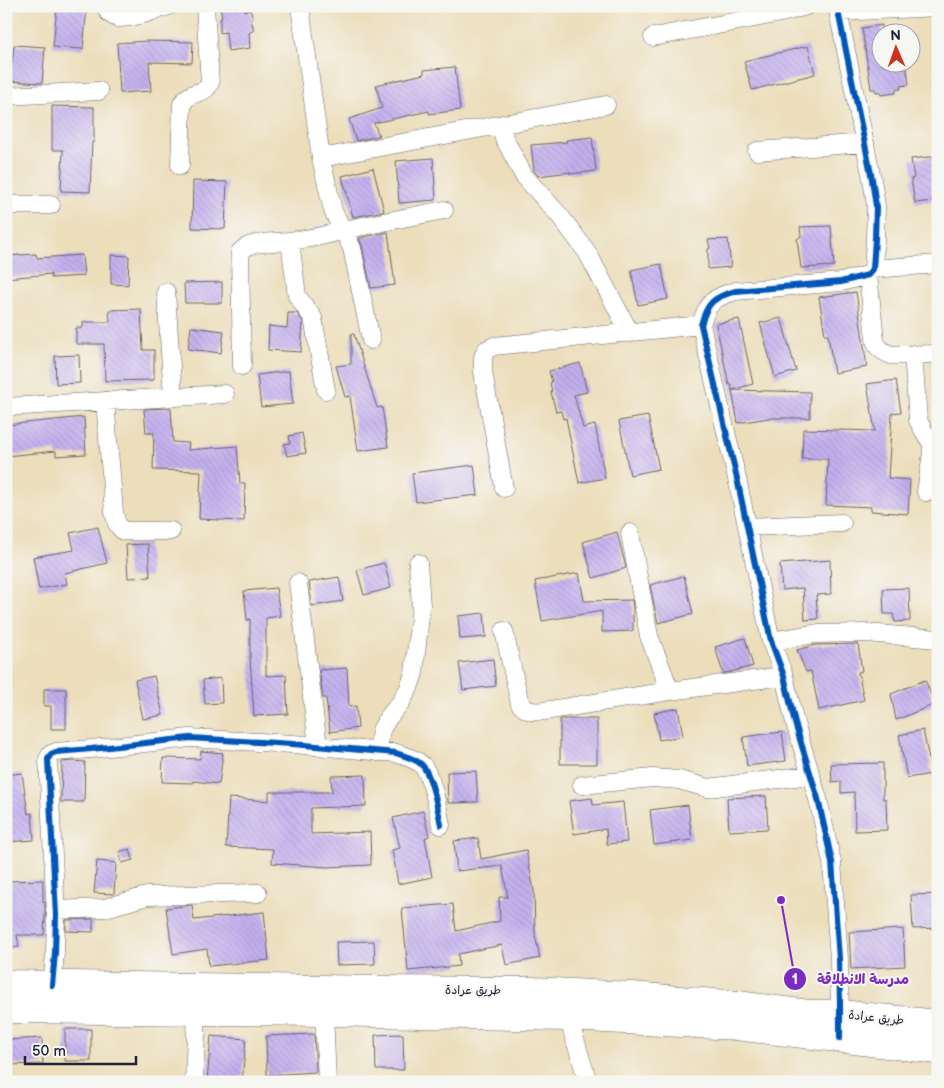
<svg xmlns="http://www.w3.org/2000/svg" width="944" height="1088" viewBox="0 0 944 1088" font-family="'Balsamiq Sans','Playpen Sans Arabic',sans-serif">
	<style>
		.building { fill: url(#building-back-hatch) }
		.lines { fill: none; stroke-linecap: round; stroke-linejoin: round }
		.minor-casing { stroke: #696468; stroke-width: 19 }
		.primary-casing { stroke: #696468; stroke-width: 29 }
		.minor { stroke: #fff; stroke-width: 18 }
		.primary { stroke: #fff; stroke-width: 28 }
		.cycleway-casing { stroke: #f6f6f2; stroke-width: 9 }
		.cycleway { stroke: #0057b8; stroke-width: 6 }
		.labels { text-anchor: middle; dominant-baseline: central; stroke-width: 4; stroke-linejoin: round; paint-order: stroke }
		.street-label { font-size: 12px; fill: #22223b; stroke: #f6f6f2 }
		.leader { fill: none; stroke: #7b2cbf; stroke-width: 2 }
		.callout-dot { fill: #7b2cbf; stroke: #f6f6f2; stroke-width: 2 }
		.mark-label { font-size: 15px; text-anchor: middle; font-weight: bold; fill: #fff }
		.callout-label { font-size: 14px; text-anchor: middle; font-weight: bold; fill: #7b2cbf; stroke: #f6f6f2; stroke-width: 4; stroke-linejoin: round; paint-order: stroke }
	</style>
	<defs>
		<pattern id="building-back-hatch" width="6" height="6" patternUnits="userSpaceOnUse" patternTransform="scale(1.25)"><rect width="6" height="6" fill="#c3b0ee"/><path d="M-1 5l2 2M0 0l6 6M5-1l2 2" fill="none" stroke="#a797cd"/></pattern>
	</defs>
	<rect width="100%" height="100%" fill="#f6f6f2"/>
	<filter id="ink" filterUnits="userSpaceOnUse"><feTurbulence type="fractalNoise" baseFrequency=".02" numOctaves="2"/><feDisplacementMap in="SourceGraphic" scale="10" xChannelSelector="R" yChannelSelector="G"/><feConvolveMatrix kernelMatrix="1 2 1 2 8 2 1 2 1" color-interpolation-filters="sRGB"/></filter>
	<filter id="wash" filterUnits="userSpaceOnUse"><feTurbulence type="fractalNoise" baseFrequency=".0096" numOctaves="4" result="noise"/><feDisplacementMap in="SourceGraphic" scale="20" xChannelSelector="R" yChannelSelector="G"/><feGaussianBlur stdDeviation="1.12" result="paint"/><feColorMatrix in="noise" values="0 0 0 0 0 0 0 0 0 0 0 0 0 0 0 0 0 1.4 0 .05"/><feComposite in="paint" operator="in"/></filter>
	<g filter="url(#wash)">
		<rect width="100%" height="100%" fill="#ecdebb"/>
		<g id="blocks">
			<path class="building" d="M57,6L87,8L83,49L53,47Z
				M220,6H244L245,11L250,10L253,18L251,20L254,30L249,33L250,48L228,51L226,32L220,33V19L222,18Z
				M882,25V65L906,62L909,85L900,86L901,89H896V93L881,95L880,91L876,92L875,89H871L862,28Z
				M147,41L193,42L192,63L149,62L151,91L120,93L117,43Z
				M14,45L45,47L42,83L10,81Z
				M808,46L815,74L752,90L744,61Z
				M455,67L460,110L429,114V111L374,123L379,136L356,141L349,119L382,108L376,85L424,74V70Z
				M52,106L94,107V142H92L90,192L61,191L63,150H52Z
				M592,137L596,171L570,174V172L538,176L534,171L531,145L567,142L566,140Z
				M938,156V192L933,193V201L915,203L911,179L914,178L911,159Z
				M433,158L436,200L399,203L396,161Z
				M373,168L384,211L353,217L342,176Z
				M193,181L227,182L225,229L192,228Z
				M831,226L834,266L801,268L797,239L801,236L800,227Z
				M388,232L395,285L371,288L362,246L359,238Z
				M728,239L731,267L708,269V249L710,248L708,240Z
				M36,254L37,258L82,255L84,276L51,278V274L6,278V256Z
				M111,255L129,256L128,285L111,284Z
				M661,264L668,299L638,305L631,270Z
				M222,282V303H185L184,283Z
				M856,292L867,367L834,373L828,335H825L819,297Z
				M141,309L143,350H154V380L105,381L104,344H76V328H83V322H110L109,310Z
				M288,313H297L303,322L301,352L268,350L269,326L287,328Z
				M781,318L796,371L775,377L760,323Z
				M739,319L753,384L732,390L731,384L729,385L716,324Z
				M191,327L224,331L221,353L188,349Z
				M351,334H354L377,408L382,407L388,447L358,451L350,396L345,397L336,366L351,364Z
				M79,355L80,383L56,384L55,356Z
				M580,363L587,392L574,395L583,428L595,425L605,478L579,483L566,418L563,419L561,411L556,412L551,392L552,391L550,383L552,382L549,371Z
				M289,371L293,404L261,407L257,375Z
				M896,380L901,412L892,413L888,478L910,480L908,514L871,511V507L826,505L828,459H802L803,429L875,431L867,384Z
				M732,390L810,392V418H769L738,423Z
				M171,408L173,442L189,443L188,450L237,446L240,483H245L244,521L199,519L201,471L153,470L154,433H146L144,409Z
				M648,416L659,469L630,475L619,421Z
				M84,417L86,454L56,456V451L6,456V425Z
				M302,433L306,453L287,456L284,444L290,443L289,436Z
				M474,465L478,495L416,502L412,473Z
				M98,527L107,563L65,573L67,584L39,589L33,557L74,550L70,533Z
				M617,532L626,568L593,578L583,542Z
				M148,544L150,577L128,578L126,545Z
				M830,560L831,594L816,595L818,619L805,620L803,588L782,590L780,564Z
				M384,563L391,588L364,595L357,570Z
				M579,573L584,601L632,600L633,608V631L602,632V611L542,621L535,581Z
				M684,576L693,614L658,623L650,585Z
				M339,577L343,601L312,606L309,582Z
				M276,588L280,616L266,618V676L286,675L288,714L254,716L250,658V619L247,620L244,591Z
				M909,588L910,621L895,622L893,614H884L883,589Z
				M484,613L486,637L460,639L458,616Z
				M745,638L753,666L731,672L723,673L715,647Z
				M858,644L862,671L858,672L864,700L819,710L811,671L806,672L797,650L815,645Z
				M493,659L496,686L463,690L459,663Z
				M347,668L349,707L356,706L358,728L330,732L326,698H323L319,670Z
				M154,676L163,715L143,719L135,680Z
				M221,678L222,703L205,704L203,680Z
				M925,680L935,704L896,720L891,694Z
				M44,689H66V729H51V706H44Z
				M678,708L683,736L659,740L654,713Z
				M560,719H597V764H560Z
				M923,730L932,774L907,778L899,735Z
				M782,732L786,761L747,766L743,737Z
				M201,751L223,753L219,784L193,781V783L162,782L163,758L200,759Z
				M72,761L85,762L84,802H61L62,762Z
				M883,763V799H886L887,830L855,831L854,792L841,793V781L832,782L831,764Z
				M476,771L478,802L448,803L447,772Z
				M22,773L28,814L32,813L34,840L6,842V775Z
				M365,775L366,806L311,808V834L370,832L371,865L327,867L272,863L273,849L226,847L229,798L269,801V792H332L331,776Z
				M766,796L768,829L729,831L727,798Z
				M592,798L593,805L623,802L627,842L607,844L606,829L574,834L569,801Z
				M688,805L692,840L654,845L650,810Z
				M423,811L429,836L425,838L432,877L398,884L392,850L400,848L393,818Z
				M478,838L481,859L526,850L534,891L535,935L540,958L506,965L502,945L458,954L459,966L408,971L402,908L453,904L456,931L500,921L499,897H508L502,866L457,871L454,841Z
				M130,849L133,860L122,863L119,852Z
				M97,861L116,863L114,894L94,893Z
				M43,880V902H45V915L44,935H17L19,947L6,949V881Z
				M938,894V928L913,929L911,895Z
				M192,905L194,920L264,912L269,960L209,966L207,949L173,954L166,908Z
				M93,919V932L66,931V920Z
				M903,929L905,966L851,969L849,932Z
				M374,941L375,964L337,965L336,942Z
				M65,1029H91V1061H65Z
				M314,1034L316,1072L267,1075L266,1036Z
				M403,1034L404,1070H376L375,1035Z
				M211,1036L246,1039L242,1082H207Z
				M42,1038L43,1064L6,1065V1040Z"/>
		</g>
	</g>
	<g filter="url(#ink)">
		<use href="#blocks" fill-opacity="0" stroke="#696468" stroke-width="1"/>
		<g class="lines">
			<defs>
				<path id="minor" d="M300,6L321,158L333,211L352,248L371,340
					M837,6L872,179L876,206L875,239L873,269L868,275L841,282L736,291C714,297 707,302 701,325L738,483L771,641L784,676L795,723L818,799L832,862L839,959L840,1022
					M108,12C111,15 114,17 118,18C134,18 154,11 169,6
					M839,12L938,7
					M653,37L781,13L806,6
					M6,96L99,91
					M501,125L504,138L524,176L560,216L587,252L630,333
					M757,151L865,143
					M321,158L606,105
					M180,166L182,104C190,89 205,96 210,83L205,6
					M6,205H51
					M290,241L297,296L313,318L326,390
					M873,269L938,264
					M868,275L875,339C876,348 883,352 891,355L938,354
					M166,292L173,397
					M913,354L918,420L923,430L932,444V453L926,492
					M242,366L240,252C251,240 274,243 289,241C307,239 326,236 343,230L444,210
					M105,401L114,512L117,524L123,531H171
					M6,407L225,394
					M504,488L483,372V357L486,350L494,346L701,325
					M747,527L842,523
					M630,533L649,636L670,691
					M298,583L318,746
					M504,631L520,704C527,712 534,712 544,711L670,691L784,676
					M771,641L814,634L866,633L938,639
					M378,752L381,730L388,718L401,702L409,688L414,673L421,606L418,563
					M582,785L653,778L679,780L708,788L811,775
					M55,910L105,908L147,896L258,893
					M52,985L55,953L56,915L48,759L51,754L56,752L91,749L190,738L293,744L396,753C404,756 414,758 421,764C432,774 438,810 441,825
					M324,1012L327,1082
					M568,1017L588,1082
					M194,1082L197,1011"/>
				<path id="primary" d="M6,984L382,990L533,991L632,996L738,1005L809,1014H840L938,1024
					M6,1009L324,1012L568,1017L736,1026L938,1050"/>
			</defs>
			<use href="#minor" class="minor-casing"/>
			<use href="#primary" class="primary-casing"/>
			<use href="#minor" class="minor"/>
			<use href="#primary" class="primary"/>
			<defs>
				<path id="cycleway" d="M837,6L872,179L876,206L875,239L873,269L868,275L841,282L736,291C714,297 707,302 701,325L738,483L771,641L784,676L795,723L818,799L832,862L839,959L840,1003V1038
					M52,985L55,953L56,915L48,759L51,754L56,752L91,749L190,738L293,744L396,753C404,756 414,758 421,764C432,774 438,810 441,825"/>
			</defs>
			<use href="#cycleway" class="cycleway-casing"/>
			<use href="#cycleway" class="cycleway"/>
		</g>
	</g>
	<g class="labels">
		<g class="street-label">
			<text x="473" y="990">طريق عرادة</text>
			<text transform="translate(876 1018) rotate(6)">طريق عرادة</text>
		</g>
	</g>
	<path class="leader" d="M781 900L795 979"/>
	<g class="callout-dot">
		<circle cx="781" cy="900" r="5"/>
		<circle cx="795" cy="979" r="12"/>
	</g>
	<g class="mark-label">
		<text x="795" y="984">1</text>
	</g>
	<g class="callout-label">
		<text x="863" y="984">مدرسة الانطلاقة</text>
	</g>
	<rect width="944" height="1088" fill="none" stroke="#f6f6f2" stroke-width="25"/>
	<g transform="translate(896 48) rotate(358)"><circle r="24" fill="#f6f6f2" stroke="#a1a1a9"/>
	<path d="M0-4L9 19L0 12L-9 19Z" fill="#c8321e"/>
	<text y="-8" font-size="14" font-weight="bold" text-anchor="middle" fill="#22223b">N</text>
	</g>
	<path d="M25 1056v8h111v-8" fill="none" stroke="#22223b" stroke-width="2.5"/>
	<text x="32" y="1056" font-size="15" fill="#22223b" stroke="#f6f6f2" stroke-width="4" paint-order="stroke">50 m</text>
</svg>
